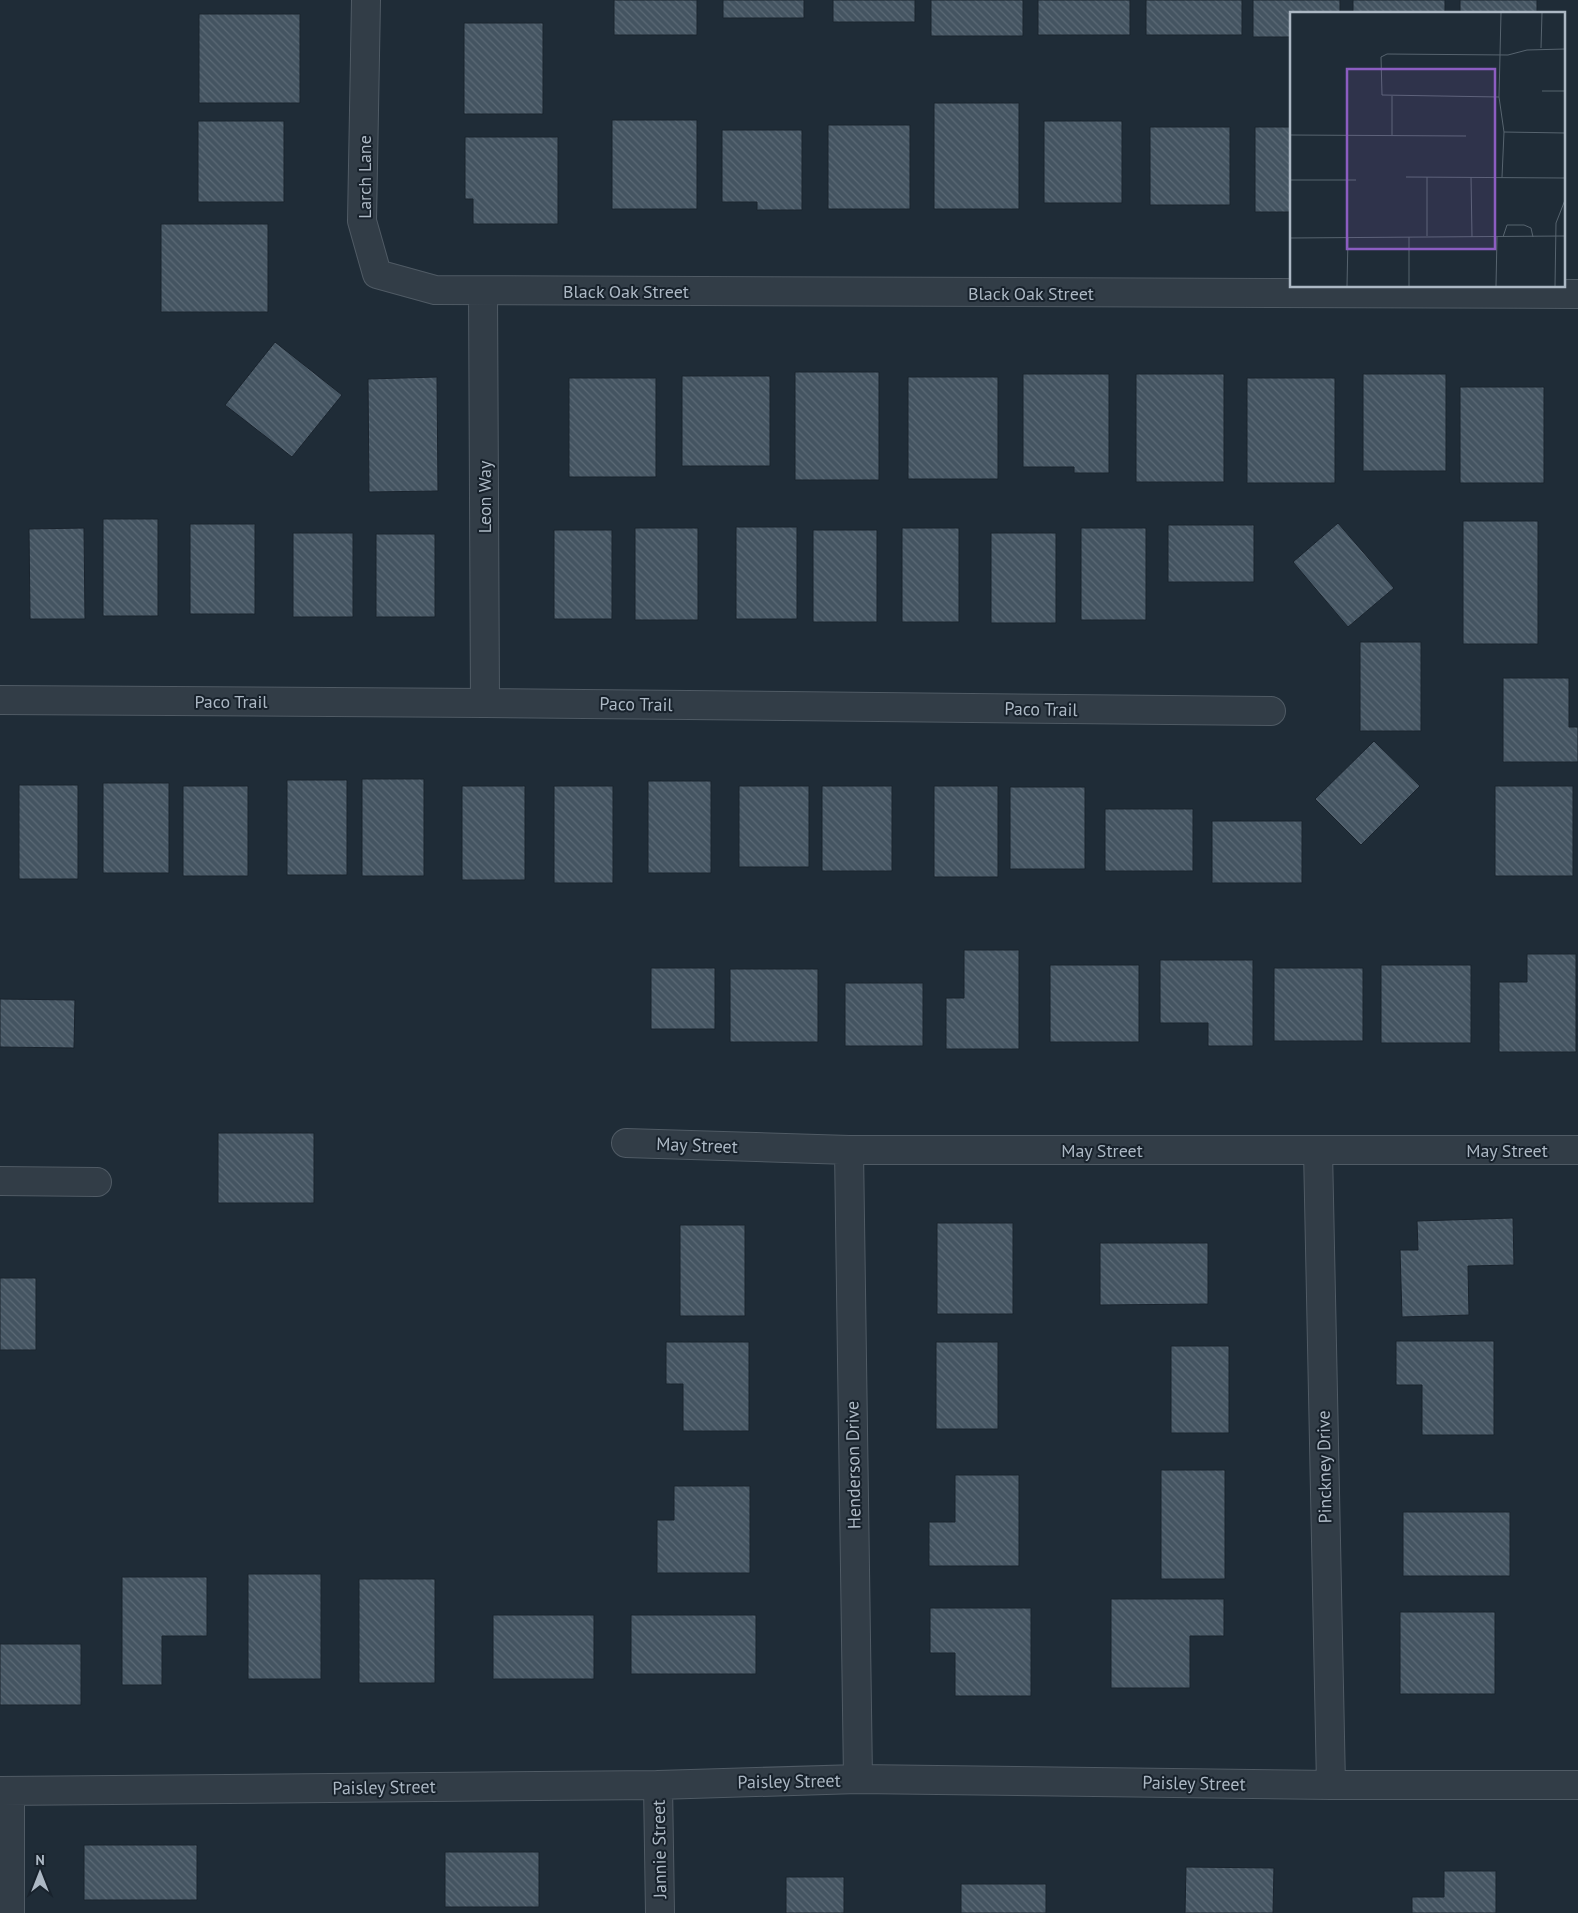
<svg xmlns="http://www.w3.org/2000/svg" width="1578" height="1913" viewBox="0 0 1578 1913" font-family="'PT Sans',sans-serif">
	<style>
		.building { fill: url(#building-back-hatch); stroke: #1a242e }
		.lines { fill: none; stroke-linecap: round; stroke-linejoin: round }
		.minor-casing { stroke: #505b65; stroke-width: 30 }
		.minor { stroke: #323d47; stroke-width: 28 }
		.labels { text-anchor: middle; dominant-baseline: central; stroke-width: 4; stroke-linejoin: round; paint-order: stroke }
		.street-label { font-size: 18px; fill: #acb8c4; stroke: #18222c }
		.inset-road { fill: none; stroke: #57646f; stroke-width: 1 }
		.view { fill: #8c5dc1; fill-opacity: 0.15; stroke: #8c5dc1; stroke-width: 2.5 }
		.inset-edge { fill: none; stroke: #acb8c4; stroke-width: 2.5 }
	</style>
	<defs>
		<pattern id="building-back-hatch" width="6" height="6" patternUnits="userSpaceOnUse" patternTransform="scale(1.25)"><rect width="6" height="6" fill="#445461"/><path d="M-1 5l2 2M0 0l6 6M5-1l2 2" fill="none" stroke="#5c6a76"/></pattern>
	</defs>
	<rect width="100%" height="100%" fill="#1f2c37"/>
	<path class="building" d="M614,0H697V35H614Z
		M723,0H804V18H723Z
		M833,0H915V22H833Z
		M931,0H1023V36H931Z
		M1038,0H1130V35H1038Z
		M1146,0H1242V35H1146Z
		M1253,0H1340V14H1292V37H1253Z
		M1353,0H1445V14H1353Z
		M1460,0H1537V14H1460Z
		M199,14H300V103H199Z
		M464,23H543V114H464Z
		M934,103H1019V209H934Z
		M612,120H697V209H612Z
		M198,121H284V202H198Z
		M1044,121H1122V203H1044Z
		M828,125H910V209H828Z
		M1150,127H1230V205H1150Z
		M1255,127H1292V212H1255Z
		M722,130H802V210H757V202H722Z
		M465,137H558V224H473V199H465Z
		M161,224H268V312H161Z
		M275,342L342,395L292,457L225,405Z
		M795,372H879V480H795Z
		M1023,374H1109V473H1074V467H1023Z
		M1136,374H1224V482H1136Z
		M1363,374H1446V471H1363Z
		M682,376H770V466H682Z
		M437,377L438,491L369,492L368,379Z
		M908,377H998V479H908Z
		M569,378H656V477H569Z
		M1247,378H1335V483H1247Z
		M1460,387H1544V483H1460Z
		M103,519H158V616H103Z
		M1463,521H1538V644H1463Z
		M1338,523L1394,588L1348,627L1293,562Z
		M190,524H255V614H190Z
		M1168,525H1254V582H1168Z
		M736,527H797V619H736Z
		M84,528L85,619H30L29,529Z
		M635,528H698V620H635Z
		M902,528H959V622H902Z
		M1081,528H1146V620H1081Z
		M554,530H612V619H554Z
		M813,530H877V622H813Z
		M293,533H353V617H293Z
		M991,533H1056V623H991Z
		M376,534H435V617H376Z
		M1360,642H1421V731H1360Z
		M1503,678H1569V727H1578V762H1503Z
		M1374,741L1420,786L1361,845L1315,799Z
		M362,779H424V876H362Z
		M287,780H347V875H287Z
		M648,781H711V873H648Z
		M103,783H169V873H103Z
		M19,785H78V879H19Z
		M183,786H248V876H183Z
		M462,786H525V880H462Z
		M554,786H613V883H554Z
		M739,786H809V867H739Z
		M822,786H892V871H822Z
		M934,786H998V877H934Z
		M1495,786H1573V876H1495Z
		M1010,787H1085V869H1010Z
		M1105,809H1193V871H1105Z
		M1212,821H1302V883H1212Z
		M964,950H1019V1049H946V998H964Z
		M1527,954H1576V1052H1499V982H1527Z
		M1160,960H1253V1046H1208V1023H1160Z
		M1050,965H1139V1042H1050Z
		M1381,965H1471V1043H1381Z
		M651,968H715V1029H651Z
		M1274,968H1363V1041H1274Z
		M730,969H818V1042H730Z
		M845,983H923V1046H845Z
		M0,999L75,1000L74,1048L0,1047Z
		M218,1133H314V1203H218Z
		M1513,1218L1514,1265L1468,1266L1469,1315L1402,1317L1400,1250H1418L1417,1221Z
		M937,1223H1013V1314H937Z
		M680,1225H745V1316H680Z
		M1100,1243H1208V1304L1100,1305Z
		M0,1278H36V1350H0Z
		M1396,1341H1494V1435H1422V1385H1396Z
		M666,1342H749V1431H683V1384H666Z
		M936,1342H998V1429H936Z
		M1171,1346H1229V1433H1171Z
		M1161,1470H1225V1579H1161Z
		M955,1475H1019V1566H929V1522H955Z
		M674,1486H750V1573H657V1520H674Z
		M1403,1512H1510V1576H1403Z
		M248,1574H321V1679H248Z
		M122,1577H207V1636H162V1685H122Z
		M359,1579H435V1683H359Z
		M1111,1599H1224V1636H1190V1688H1111Z
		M930,1608H1031V1696H955V1653H930Z
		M1400,1612H1495V1694H1400Z
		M493,1615H594V1679H493Z
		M631,1615H756V1674H631Z
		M0,1644H81V1705H0Z
		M84,1845H197V1900H84Z
		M445,1852H539V1907H445Z
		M1186,1867L1274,1868L1273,1913H1185Z
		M1444,1871H1496V1913H1412V1897H1444Z
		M786,1877H844V1913H786Z
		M961,1884H1046V1913H961Z"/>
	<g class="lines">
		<defs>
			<path id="minor" d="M366,0L362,221L377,274L435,290L1578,294
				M483,291L485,703
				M0,700L485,703L1271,711
				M626,1143L849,1150H1578
				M849,1150L858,1779
				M1318,1150L1331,1785
				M0,1181L97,1182
				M658,1785L660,1913
				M0,1791L658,1785L858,1779L1331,1785H1578
				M10,1913V1791"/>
		</defs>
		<use href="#minor" class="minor-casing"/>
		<use href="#minor" class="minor"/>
	</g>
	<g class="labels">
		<g class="street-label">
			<text transform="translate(364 177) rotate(-90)">Larch Lane</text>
			<text x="626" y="291">Black Oak Street</text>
			<text x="1031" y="293">Black Oak Street</text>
			<text transform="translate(484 497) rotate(-90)">Leon Way</text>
			<text x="231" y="701">Paco Trail</text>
			<text transform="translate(636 704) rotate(1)">Paco Trail</text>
			<text transform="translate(1041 709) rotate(1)">Paco Trail</text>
			<text transform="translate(697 1145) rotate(2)">May Street</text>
			<text x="1102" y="1150">May Street</text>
			<text x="1507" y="1150">May Street</text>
			<text transform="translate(853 1465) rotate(-91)">Henderson Drive</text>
			<text transform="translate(1324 1467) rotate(-91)">Pinckney Drive</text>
			<text transform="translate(789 1781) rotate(-1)">Paisley Street</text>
			<text transform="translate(1194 1783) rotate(1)">Paisley Street</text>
			<text transform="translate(384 1787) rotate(-1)">Paisley Street</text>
			<text transform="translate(659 1849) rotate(-91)">Jannie Street</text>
		</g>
	</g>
	<g transform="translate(1290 12)">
		<rect width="275" height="275" fill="#1f2c37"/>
		<path class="inset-road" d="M211,1L209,85L214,120L212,165M251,36L252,1M252,79H275M102,84V123M209,85L92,83L91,45L97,42L218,43L237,38L275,37M214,120L275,121M0,123L176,124M116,165L275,166M137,165V224M181,165L182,225M0,168H66M119,225V274M213,225L217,213H234L241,216L243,225M0,226L275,224M57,274L58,226M206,274L207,225M265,274L266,211L275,188"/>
		<path class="view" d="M57,57H205V237H57Z"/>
		<rect width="275" height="275" class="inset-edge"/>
	</g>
	<g transform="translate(40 1873)" stroke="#18222c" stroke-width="4" paint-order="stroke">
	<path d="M0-4L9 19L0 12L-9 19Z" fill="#acb8c4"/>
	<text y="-8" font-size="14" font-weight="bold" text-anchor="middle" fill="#acb8c4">N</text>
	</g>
</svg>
